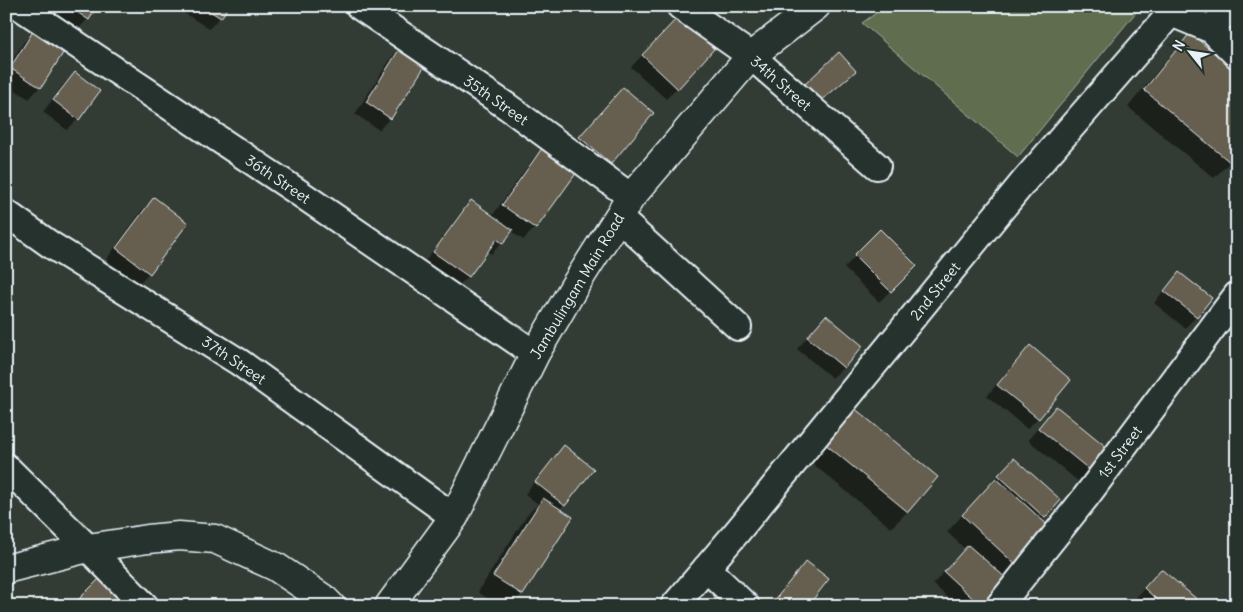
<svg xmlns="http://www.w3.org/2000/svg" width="1243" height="612" viewBox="0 0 1243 612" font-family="Delius,sans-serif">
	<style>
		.green { fill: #606e4f; stroke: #a4b0a4 }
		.shadow { fill: #0007 }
		.building { fill: #665f4f; stroke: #e8f1f8 }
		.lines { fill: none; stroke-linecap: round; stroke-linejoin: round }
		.street-casing { stroke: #e8f1f8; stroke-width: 30 }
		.secondary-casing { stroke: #e8f1f8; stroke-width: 31 }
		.street { stroke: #26332d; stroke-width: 26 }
		.secondary { stroke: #26332d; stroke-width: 28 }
		.labels { text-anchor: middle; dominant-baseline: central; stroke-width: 4; stroke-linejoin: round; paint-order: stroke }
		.street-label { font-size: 15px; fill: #e8f1f8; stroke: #26332d }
	</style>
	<rect width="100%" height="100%" fill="#333c34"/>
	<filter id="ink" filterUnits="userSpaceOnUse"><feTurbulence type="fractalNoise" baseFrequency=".02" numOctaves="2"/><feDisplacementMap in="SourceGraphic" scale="10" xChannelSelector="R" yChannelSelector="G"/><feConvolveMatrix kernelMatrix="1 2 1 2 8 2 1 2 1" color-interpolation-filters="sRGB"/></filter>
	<g filter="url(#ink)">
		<path class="green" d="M886,6H1141L1018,157L862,23Z"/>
		<path class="shadow" d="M42,6H96L88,19L77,30Z
			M180,6H227L220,17L209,29L178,9Z
			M667,29L677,88L666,99L631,67Z
			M34,32L63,50L40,87L29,99L6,84V70L23,43Z
			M1191,35L1230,162L1214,178L1128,107L1174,51Z
			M402,46L390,118L379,130L355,114L391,58Z
			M75,73L78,119L67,130L43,112L63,85Z
			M623,89L610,163L598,174L569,149L612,100Z
			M543,149L575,172L535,228L523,240L511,231L502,243L491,254L486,251L468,277L456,288L423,264L460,213L471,201L492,216L532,160Z
			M154,199L149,273L138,284L106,260L142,210Z
			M880,231L915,266L879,302L844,268Z
			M1179,274L1197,316L1185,328L1154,303L1168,285Z
			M815,328L844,367L832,378L797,349Z
			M1030,347L1038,418L1027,429L987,396L1018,358Z
			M1056,408L1090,471L1079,482L1028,440L1045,419Z
			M837,425L936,477L907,512L891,528L808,460Z
			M564,447V505L559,510L522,594L510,606H498L478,592L527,515L538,504L525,494L553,458Z
			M1003,471L1059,500L1041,521L1051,530L982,606H957L933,584L965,549L947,532Z
			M806,562V606H769L795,574Z
			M1150,582L1203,606H1140L1134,600Z"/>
		<path class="building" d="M68,6H97L89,20Z
			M202,6H229L221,18Z
			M679,16L714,49L678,89L642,55Z
			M34,30L65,50L41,88L10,68Z
			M1190,33L1237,72V156L1231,163L1144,90Z
			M402,45L428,61L391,119L366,102Z
			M839,52L856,71L820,102L805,84Z
			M75,72L100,91L79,120L53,100Z
			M623,87L654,113L611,164L579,137Z
			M543,147L577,172L536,229L502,205Z
			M154,197L188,223L150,274L116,248Z
			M471,200L513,230L503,244L497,239L469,277L433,252Z
			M880,229L917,266L891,292L854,255Z
			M1179,272L1212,298L1197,317L1164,291Z
			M826,315L863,346L844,368L807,337Z
			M1030,345L1071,380L1039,419L997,385Z
			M1056,406L1109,449L1091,471L1038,428Z
			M853,407L938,477L908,512L824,443Z
			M564,445L594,469L565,506L535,482Z
			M1014,458L1061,500L1045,518L998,475Z
			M996,478L1053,530L1019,568L962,515Z
			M543,498L573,517L523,595L493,576Z
			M968,545L1007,579L984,606H981L944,572Z
			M806,561L829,579L808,606H770Z
			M1161,569L1205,606H1164L1144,588Z
			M100,578L122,600L116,606H72Z"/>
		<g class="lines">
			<defs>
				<path id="street" d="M19,6L295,190L535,354
					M359,6L508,107L631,197
					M680,6L751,56L877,166
					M1212,30L1229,6
					M6,213L51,245L239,362L454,517
					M618,217L738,327
					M6,467L88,548L145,606
					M706,568L746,606
					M674,606L737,532L1026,179L1171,13L1212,30L1237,55
					M999,606L1085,498L1237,295"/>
				<path id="secondary" d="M6,569L88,548L148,539L179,536L215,539L276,567L324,599L331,606
					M389,606L454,517L535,354L574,287L631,197L751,56L816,6"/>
			</defs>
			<use href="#street" class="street-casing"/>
			<use href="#secondary" class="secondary-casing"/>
			<use href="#street" class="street"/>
			<use href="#secondary" class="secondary"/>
		</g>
	</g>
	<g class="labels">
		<g class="street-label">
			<text transform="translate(781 83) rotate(41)">34th Street</text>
			<text transform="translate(496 100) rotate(35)">35th Street</text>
			<text transform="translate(278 179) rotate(34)">36th Street</text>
			<text transform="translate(577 286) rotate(-59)">Jambulingam Main Road</text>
			<text transform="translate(935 291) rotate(-51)">2nd Street</text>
			<text transform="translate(234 360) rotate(34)">37th Street</text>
			<text transform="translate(1120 452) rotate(-53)">1st Street</text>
		</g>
	</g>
	<rect width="1243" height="612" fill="none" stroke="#26332d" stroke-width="25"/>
	<rect x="12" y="12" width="1218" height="587" fill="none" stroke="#e8f1f8" stroke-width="2" filter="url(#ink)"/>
	<g transform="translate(1190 52) rotate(300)" stroke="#26332d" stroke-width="4" paint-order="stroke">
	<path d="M0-4L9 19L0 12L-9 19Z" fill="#e8f1f8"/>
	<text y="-8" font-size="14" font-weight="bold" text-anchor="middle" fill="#e8f1f8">N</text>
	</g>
</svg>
